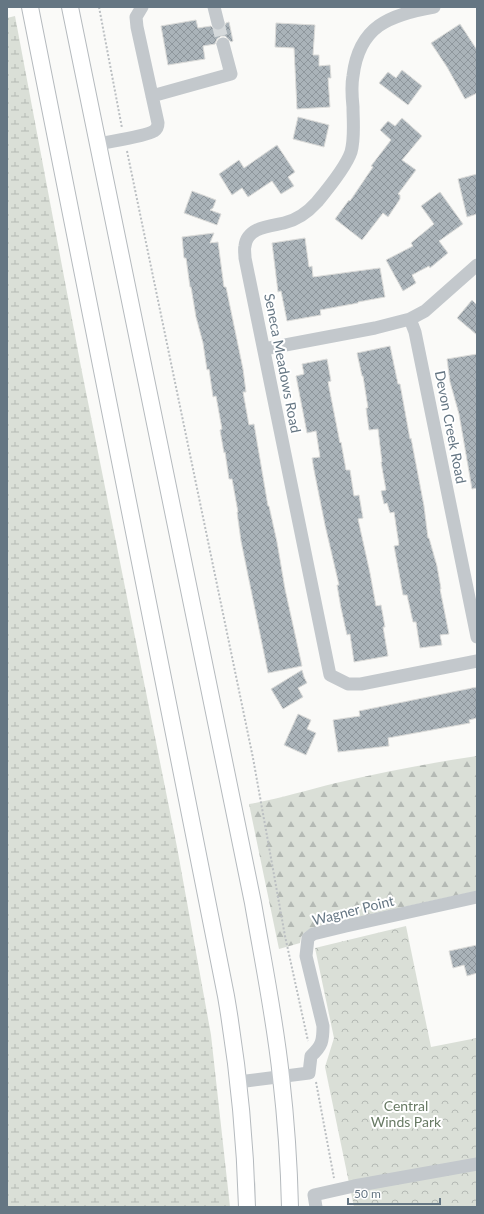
<svg xmlns="http://www.w3.org/2000/svg" width="484" height="1214" viewBox="0 0 484 1214" font-family="Lato,sans-serif">
	<style>
		.forest { fill: url(#forest-firs) }
		.wetland { fill: url(#wetland-marsh) }
		.park { fill: url(#park-crowns) }
		.building { fill: url(#building-cross-hatch); stroke: #dcdcda }
		.lines { fill: none; stroke-linecap: round; stroke-linejoin: round }
		.minor-tunnel { stroke: #d5d9db; stroke-width: 13; stroke-dasharray: 13 6; stroke-linecap: butt }
		.major-casing { stroke: #b5babe; stroke-width: 18 }
		.path { stroke: #bbbfc2; stroke-width: 2; stroke-dasharray: 2 2; stroke-linecap: butt }
		.minor { stroke: #c3c8cc; stroke-width: 13 }
		.major { stroke: #fff; stroke-width: 16 }
		.labels { text-anchor: middle; dominant-baseline: central; stroke-width: 4; stroke-linejoin: round; paint-order: stroke }
		.street-label { font-size: 14px; fill: #657683; stroke: #fff }
		.park-label { font-size: 14px; fill: #687a64; stroke: #fff }
	</style>
	<defs>
		<pattern id="forest-firs" width="22" height="20" patternUnits="userSpaceOnUse"><rect width="22" height="20" fill="#dadfd7"/><path d="M5 1l3.5 6h-7zM16 11l3.5 6h-7z" fill="#b4b9b4"/></pattern>
		<pattern id="wetland-marsh" width="20" height="14" patternUnits="userSpaceOnUse"><rect width="20" height="14" fill="#dadfd7"/><path d="M1 5h8M5 5V1M11 12h8M15 12V8" fill="none" stroke="#b4b9b4"/></pattern>
		<pattern id="park-crowns" width="20" height="18" patternUnits="userSpaceOnUse"><rect width="20" height="18" fill="#dadfd7"/><path d="M2 6a3 3 0 1 1 6 0M12 15a3 3 0 1 1 6 0" fill="none" stroke="#b4b9b4"/></pattern>
		<pattern id="building-cross-hatch" width="8" height="8" patternUnits="userSpaceOnUse"><rect width="8" height="8" fill="#aab3b9"/><path d="M0 0l8 8M0 8l8-8" fill="none" stroke="#8e969c"/></pattern>
	</defs>
	<rect width="100%" height="100%" fill="#fafaf8"/>
	<path class="forest" d="M477,756V891L344,920L311,928L304,933L301,937L300,943L279,949L249,804C279,799 307,790 336,783C382,772 430,763 477,756Z"/>
	<path class="wetland" d="M15,16L81,367L177,847L211,1035L230,1207H7V18Z"/>
	<path class="park" d="M406,926L431,1047L477,1038V1207H354L325,1067L334,1038L315,948Z"/>
	<path class="building" d="M196,20L198,28L211,26L216,31L223,29L226,23L229,22L233,41L231,42L225,36H221L217,39L215,44L203,46L205,59L168,65L161,26Z
		M276,23L315,25L313,55H319V66L330,65L331,78H328L330,107L297,109L294,48L275,47Z
		M460,24L477,50V93L465,99L447,67L431,43Z
		M402,70L422,86L408,105L379,83L388,72L396,78Z
		M298,117L329,125L324,147L293,139Z
		M402,118L422,136L402,160L416,170L398,194L400,195V199L388,217L383,213L362,240L335,219L349,200L350,201L373,167L371,166L391,140L380,130L388,121L395,126Z
		M277,145L295,172L288,177L294,186L281,194L272,181L248,197L242,188L232,195L219,174L239,160L244,168Z
		M477,174V214L467,217L458,179Z
		M192,191L216,200L213,208L210,210L221,214L217,225L184,213Z
		M440,192L463,224L439,241L448,253L430,268L429,266L412,275L416,283L403,291L386,260L413,246L411,243L434,224L421,206Z
		M214,233L210,243L218,242L224,287H226L243,369L246,392H243L249,425L254,424L268,506H269L277,542L285,589L302,666L268,673L241,541L237,512H238L232,479H229L225,452L224,453L220,430L222,429L216,396L213,397L209,369L207,370L203,343L196,317L191,287H190L186,258H184L182,237Z
		M305,238L309,267L312,266L313,277L380,268L385,297L358,302V303L320,310L321,315L287,321L281,291L278,292L272,243Z
		M472,300L477,305V335L457,318Z
		M390,346L398,384H400L410,439L411,438L424,506L428,538H429L437,566L441,589H440L449,634L440,635L442,645L420,648L416,622H413L407,595H403L394,546L399,545L394,512L390,513L387,503L384,504L381,491L386,490L381,462H382L378,429L369,430L366,408H368L363,376H362L357,353Z
		M477,354V488L472,489L459,414L450,382L447,359Z
		M327,359L331,381L328,382L340,443L341,442L346,470H350L354,496L359,495L363,518L358,519L370,573L376,606L381,605L385,627H383L388,656L354,662L350,634L347,635L341,608L337,585H339L325,525L314,470L312,458L320,457L316,431L307,433L296,376L304,374L302,364Z
		M302,670L304,677L307,683L298,688L303,697L283,709L271,689Z
		M477,687V718L469,720L470,723L388,738L389,746L338,752L333,720L360,716L359,711Z
		M298,714L311,720L307,729L316,733L306,755L284,745Z
		M477,945V973L467,976L464,965L453,968L449,951Z"/>
	<g class="lines">
		<path class="minor-tunnel" d="M218,23L223,44"/>
		<defs>
			<path id="major" d="M30,7L226,996C238,1066 245,1136 247,1207
				M70,7L253,903C263,961 275,1019 281,1077C286,1120 289,1164 290,1207"/>
		</defs>
		<use href="#major" class="major-casing"/>
		<path class="path" d="M99,7L122,128
			M127,151L253,758L285,936L308,1041
			M316,1082L334,1178"/>
		<path class="minor" d="M214,7L218,23
			M434,7C389,15 359,26 353,76C351,86 352,97 353,107C353,121 355,138 351,152C346,167 327,190 317,202C308,212 297,220 284,223C271,226 247,227 245,246C244,249 245,254 245,258L330,675L348,684H361L477,661
			M152,96L231,74L223,44
			M98,144C111,141 144,137 154,131C157,129 158,126 158,123L137,27L136,17L142,7
			M410,319L415,332L477,637
			M264,349L375,328L410,319L425,311L477,265
			M238,1082L309,1073L311,1056C322,1046 323,1041 323,1026L306,956L308,938L313,934L346,926L477,897
			M316,1207L314,1195L354,1186L477,1164"/>
		<use href="#major" class="major"/>
	</g>
	<g class="labels">
		<g class="street-label">
			<text transform="translate(283 363) rotate(79)">Seneca Meadows Road</text>
			<text transform="translate(451 427) rotate(79)">Devon Creek Road</text>
			<text transform="translate(353 910) rotate(-14)">Wagner Point</text>
		</g>
		<g class="park-label">
			<text x="406" y="1105">Central<tspan x="406" dy="16">Winds Park</tspan></text>
		</g>
	</g>
	<rect width="484" height="1214" fill="none" stroke="#657683" stroke-width="16"/>
	<path d="M348 1198v6h92v-6" fill="none" stroke="#657683" stroke-width="2"/>
	<text x="354" y="1198" font-size="12" fill="#657683" stroke="#ffffff" stroke-width="3" paint-order="stroke">50 m</text>
</svg>
